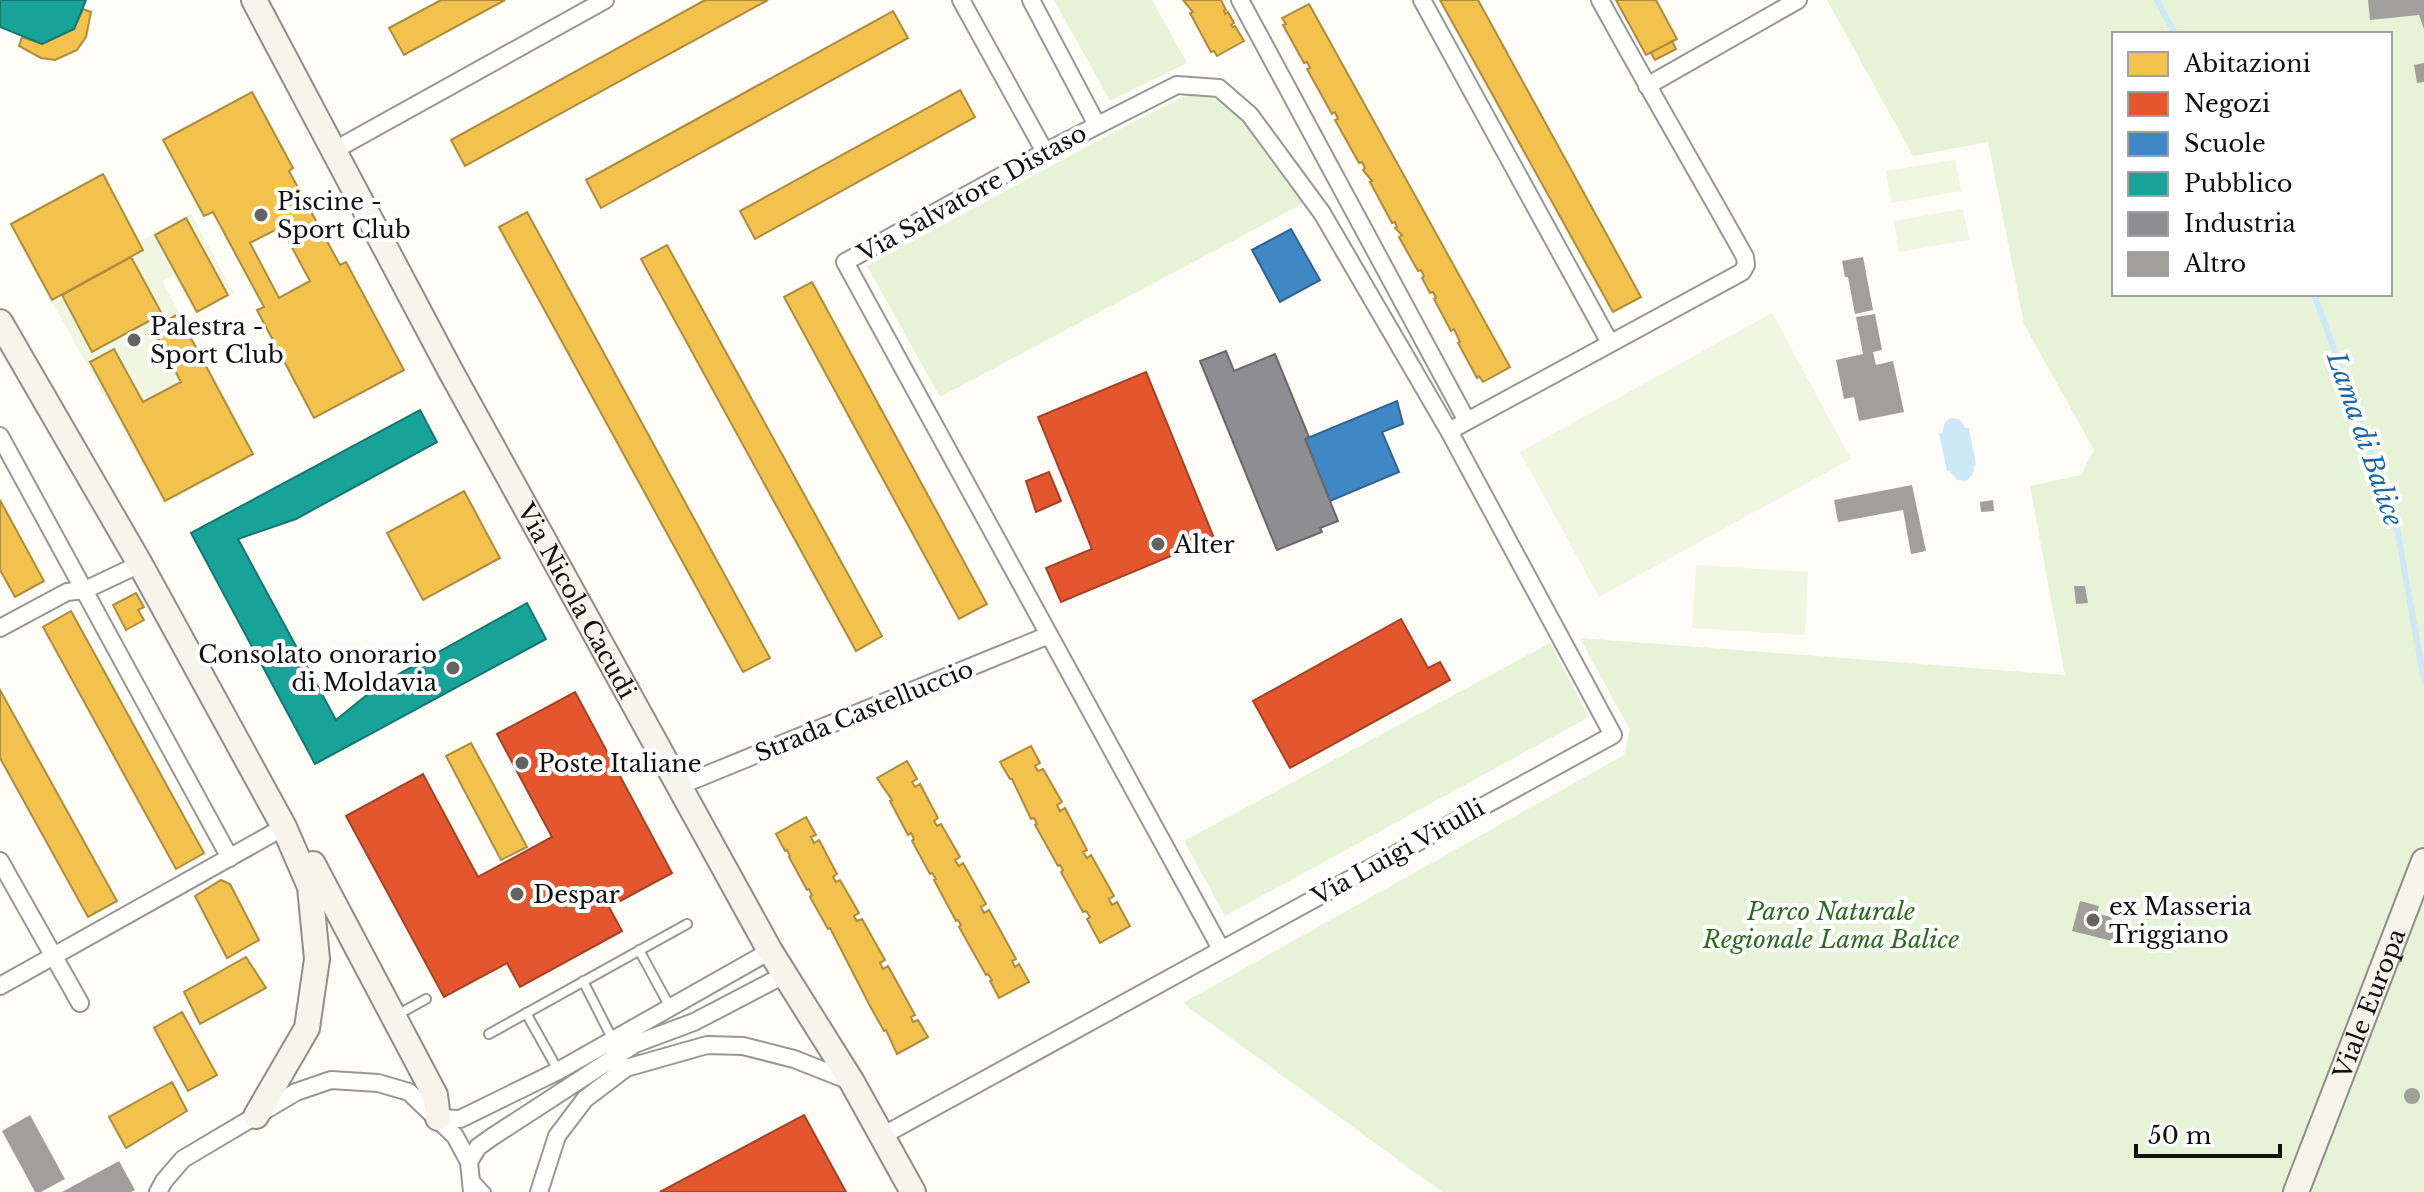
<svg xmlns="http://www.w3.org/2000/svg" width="2424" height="1192" viewBox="0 0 2424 1192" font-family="'Libre Baskerville',serif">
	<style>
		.green { fill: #e7f3d7; fill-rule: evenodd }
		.pitch { fill: #f0f6e1 }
		.water { fill: #cde8f7 }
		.homes { fill: #f2c14e; stroke: #ae8c3c; stroke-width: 2; fill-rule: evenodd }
		.shops { fill: #e4572e; stroke: #a54225; stroke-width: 2 }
		.schools { fill: #3f88c5; stroke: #31648f; stroke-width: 2 }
		.public { fill: #17a398; stroke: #157770; stroke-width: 2 }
		.industry { fill: #8d8d92; stroke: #68686b; stroke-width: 2 }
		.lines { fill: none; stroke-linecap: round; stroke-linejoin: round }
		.stream { stroke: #cde8f7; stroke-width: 6 }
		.building { fill: #a19f9c }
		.lane-casing { stroke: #979795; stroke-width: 12 }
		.street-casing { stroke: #979795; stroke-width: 20 }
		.secondary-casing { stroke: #8e8d8b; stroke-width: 28 }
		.lane { stroke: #fffffe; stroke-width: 8 }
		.street { stroke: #fffffe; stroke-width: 16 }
		.secondary { stroke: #f6f4eb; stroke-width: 24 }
		.poi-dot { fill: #646362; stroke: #fff; stroke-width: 3 }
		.labels { text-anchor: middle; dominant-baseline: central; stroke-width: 8; stroke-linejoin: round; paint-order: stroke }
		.street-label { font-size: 24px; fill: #111; stroke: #fff }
		.poi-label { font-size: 24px; fill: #111; stroke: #fff; text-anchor: start }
		.park-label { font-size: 24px; font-style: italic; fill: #2f6b1f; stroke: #fff }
		.water-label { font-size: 26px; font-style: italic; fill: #1768a6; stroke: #fff }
	</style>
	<rect width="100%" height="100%" fill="#fdfcf7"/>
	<path class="green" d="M1054,0H1152L1187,63L1110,101Z
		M1827,0H2424V1192H1442L1183,1003L1624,755L1630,730L1580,638L2065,675L2030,486L2081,475L2094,450L2024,324L1988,142L1913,156ZM2114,34H2390V294H2114Z
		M1200,93C1245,101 1279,168 1304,203L940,397L867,266L1116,131L1183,97Z
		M1550,643L1589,717L1225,916L1184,841Z"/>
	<path class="pitch" d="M1955,160L1961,191L1891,203L1886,171Z
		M103,173L140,241L191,214L234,293L195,314L174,275L162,281L256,454L164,504L9,224Z
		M1963,209L1969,240L1899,252L1894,221Z
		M1772,313L1851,459L1599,597L1520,452Z
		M1696,565L1808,572L1805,635L1692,628Z"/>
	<path class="water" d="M1951,418L1959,419L1966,428H1969L1976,465L1974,466L1973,474L1966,481L1957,480L1950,471H1947L1939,433H1942L1945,422Z"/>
	<path class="homes" d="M441,0H505L404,55L389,28Z
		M705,0H768L465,166L451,140Z
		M1183,0H1221L1226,10L1224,11L1225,14L1228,12L1234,23L1231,25L1233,27L1235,26L1244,41L1217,56L1214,51L1211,52L1190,13L1193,12Z
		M1440,0H1478L1641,297L1613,312Z
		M1616,0H1656L1677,39L1646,55Z
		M1309,4L1510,367L1483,382L1479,376L1477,378L1458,343L1460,342L1454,329L1451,331L1434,299L1436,298L1433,292L1430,293L1422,278L1424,276L1421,270L1418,271L1399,237L1402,235L1395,228L1397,227L1395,222L1392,223L1370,182L1372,181L1363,170L1365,168L1362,162L1359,163L1335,120L1338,119L1335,112L1332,114L1307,69L1310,68L1307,62L1304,63L1283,25L1286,24L1282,18Z
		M83,9L91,12L86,37L77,50L55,60L41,58L19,46L22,37L42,44L74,29Z
		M893,11L908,38L601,208L586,180Z
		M1672,41L1676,49L1655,60L1651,53Z
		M960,90L975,117L755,239L740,211Z
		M252,92L293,168L289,171L340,265L346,262L404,370L314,418L257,310L264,307L213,212L204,216L163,140ZM281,227L310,281L279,298L250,243Z
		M103,174L143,250L52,300L11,224Z
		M527,212L770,658L743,672L499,227Z
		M186,218L228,295L197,312L155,235Z
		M667,245L882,636L856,651L641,259Z
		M131,257L162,314L92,352L62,295Z
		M812,282L987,604L959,619L784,297Z
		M178,314L253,454L165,501L90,362L114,349L143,402L181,382L152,328Z
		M464,491L500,558L423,600L387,533Z
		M0,500L44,581L15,597L0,570Z
		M136,593L144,607L138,610L144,620L126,630L113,605Z
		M71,611L204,853L176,869L43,627Z
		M0,690L117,901L88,917L0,758Z
		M471,743L527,847L501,860L446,756Z
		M1031,746L1040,763L1035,766L1038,771L1043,769L1062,802L1057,805L1060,811L1065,808L1087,850L1083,852L1087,858L1091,855L1114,896L1109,899L1112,905L1117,902L1130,926L1100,943L1087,919L1090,917L1086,911L1083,912L1061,872L1063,870L1060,865L1058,866L1035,825L1037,824L1034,818L1031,819L1012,779H1010L1000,762Z
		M907,761L917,779L912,782L915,787L920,784L938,818L934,821L937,826L941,824L960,857L955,860L959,866L963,863L986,904L981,907L984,913L989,910L1016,959L1012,961L1015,967L1019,964L1029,982L999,998L990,981L992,980L988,974L986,975L959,927L961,925L958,920L956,921L934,880L936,879L932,873L930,874L912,841L914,839L911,833L908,835L890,801L892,800L877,778Z
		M806,817L816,835L811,837L814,843L819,840L837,874L833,877L836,882L840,880L859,913L854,916L857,921L862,919L885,960L880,963L883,969L888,966L915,1015L911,1017L913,1022L918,1020L928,1037L897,1054L886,1030L884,1031L870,1006L830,928L828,929L810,897L812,895L809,889L807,890L789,857L790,856L787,850L785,851L776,834Z
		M221,880L230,884L259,940L227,958L195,896Z
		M246,957L266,988L200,1024L184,992Z
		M182,1012L217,1075L188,1091L154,1028Z
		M172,1082L187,1111L126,1148L109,1117Z"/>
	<path class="shops" d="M1146,372L1214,538L1061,602L1046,568L1092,549L1038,417Z
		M1049,472L1061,501L1036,512L1026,481Z
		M1401,619L1428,668L1440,662L1450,680L1290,768L1253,701Z
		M575,692L672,873L609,907L622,931L520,987L507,963L444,997L346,816L423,774L478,877L552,837L497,734Z
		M804,1115L846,1192H660Z"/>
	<path class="schools" d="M1291,229L1320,280L1280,302L1252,250Z
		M1397,401L1403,424L1382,432L1399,472L1330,501L1305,439Z"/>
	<path class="public" d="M0,0H86L74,29L42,44L0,27Z
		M420,410L437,442L296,519L238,539L336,720L379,685L527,603L546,639L315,764L191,533Z"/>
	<path class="industry" d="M1226,351L1234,371L1275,354L1309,437L1305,439L1338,521L1320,528L1322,532L1277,550L1200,361Z"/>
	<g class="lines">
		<path class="stream" d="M2157,0L2175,34
			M2314,294L2395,517L2424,681"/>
	</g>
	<path class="building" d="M2368,0H2424V29L2419,15L2370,20Z
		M2424,63V82L2417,83L2414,65Z
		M1863,257L1873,310L1855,314L1848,277H1845L1842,261Z
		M1875,314L1882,350L1873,352L1876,365L1893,361L1904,412L1859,421L1854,397L1844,399L1836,360L1863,354L1856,317Z
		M1912,485L1926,551L1911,554L1903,510L1838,522L1834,500Z
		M1993,500L1994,511L1981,512L1980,502Z
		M2074,586H2085L2088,603L2076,604Z
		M2080,901L2099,906L2097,914L2112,917L2110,924L2123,926L2120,943L2072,931Z
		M2404 1096a8 8 0 1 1 16 0a8 8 0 1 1-16 0Z
		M30,1115L65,1179L41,1192H35L2,1131Z
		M119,1161L135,1190L131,1192H62Z"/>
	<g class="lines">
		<defs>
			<path id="lane" d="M639,950L670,1007
				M583,981L613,1040
				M526,1013L558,1070
				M395,1016L426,999
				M489,1034L687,924
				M473,1178L486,1192"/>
			<path id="street" d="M961,0L1045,152
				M1031,0L1097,125
				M1240,0L1467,421
				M1422,0L1610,343
				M1647,86L1798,0
				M333,151L605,0
				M1449,431L1742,272L1746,265L1745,257C1697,171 1647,86 1600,0
				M0,436L230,858
				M0,628L67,592L85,590L140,564
				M679,786L1049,635
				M0,861L80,1003
				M0,986L284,827
				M438,1118L460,1119L558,1071L770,951
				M882,1136L1613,735L1449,431L1322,213L1250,115L1219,88L1177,85L1045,152L845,262L1221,949
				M469,1162L478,1147L492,1137L635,1044L694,1022L784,975
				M158,1192L164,1181L183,1159L296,1092L331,1080L378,1083L409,1092L455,1136L469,1162L472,1192
				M539,1192L557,1136L585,1099L626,1068L707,1045L743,1046L794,1059L850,1081"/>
			<g id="secondary">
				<path id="s1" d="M254,0L450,370L770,951L852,1082L913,1192"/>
				<path d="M0,322L140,564L284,827L310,887L317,959L307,1028L256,1116"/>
				<path d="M313,864L435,1095L438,1118"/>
				<path id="s2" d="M2296,1192L2424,861"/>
			</g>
		</defs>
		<use href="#lane" class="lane-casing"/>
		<use href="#street" class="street-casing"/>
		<use href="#secondary" class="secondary-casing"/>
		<use href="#lane" class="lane"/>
		<use href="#street" class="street"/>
		<use href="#secondary" class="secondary"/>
	</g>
	<g class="poi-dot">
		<circle cx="261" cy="215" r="8"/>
		<circle cx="134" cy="340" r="8"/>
		<circle cx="1158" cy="544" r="8"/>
		<circle cx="453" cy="668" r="8"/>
		<circle cx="522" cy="763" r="8"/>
		<circle cx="517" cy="894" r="8"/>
		<circle cx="2093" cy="920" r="8"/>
	</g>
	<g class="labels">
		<g class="street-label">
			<text transform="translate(972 193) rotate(-29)">Via Salvatore Distaso</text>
			<text stroke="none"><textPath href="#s1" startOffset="682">Via Nicola Cacudi</textPath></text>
			<text transform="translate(864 711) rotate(-22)">Strada Castelluccio</text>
			<text transform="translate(1398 852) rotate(-29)">Via Luigi Vitulli</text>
			<text stroke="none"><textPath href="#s2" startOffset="202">Viale Europa</textPath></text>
		</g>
		<g class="poi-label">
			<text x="277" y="201">Piscine -<tspan x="277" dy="28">Sport Club</tspan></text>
			<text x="150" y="326">Palestra -<tspan x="150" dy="28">Sport Club</tspan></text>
			<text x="1174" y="544">Alter</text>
			<text x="437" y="654" text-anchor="end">Consolato onorario<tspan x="437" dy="28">di Moldavia</tspan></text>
			<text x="538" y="763">Poste Italiane</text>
			<text x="533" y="894">Despar</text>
			<text x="2109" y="906">ex Masseria<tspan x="2109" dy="28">Triggiano</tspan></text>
		</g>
		<g class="park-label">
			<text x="1831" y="911">Parco Naturale<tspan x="1831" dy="28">Regionale Lama Balice</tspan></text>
		</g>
		<g class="water-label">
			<text transform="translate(2365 439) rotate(71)">Lama di Balice</text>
		</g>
	</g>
	<rect x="2112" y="32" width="280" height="264" fill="#ffffff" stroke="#a0a0a0" stroke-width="2"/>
	<rect x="2128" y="52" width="40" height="24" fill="#f2c14e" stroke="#a0a0a0" stroke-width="2"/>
	<text x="2184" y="72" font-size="24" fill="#111111">Abitazioni</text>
	<rect x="2128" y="92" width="40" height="24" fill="#e4572e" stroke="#a0a0a0" stroke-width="2"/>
	<text x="2184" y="112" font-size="24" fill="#111111">Negozi</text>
	<rect x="2128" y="132" width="40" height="24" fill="#3f88c5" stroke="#a0a0a0" stroke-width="2"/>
	<text x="2184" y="152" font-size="24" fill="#111111">Scuole</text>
	<rect x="2128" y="172" width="40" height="24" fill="#17a398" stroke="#a0a0a0" stroke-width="2"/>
	<text x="2184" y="192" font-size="24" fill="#111111">Pubblico</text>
	<rect x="2128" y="212" width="40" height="24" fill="#8d8d92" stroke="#a0a0a0" stroke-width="2"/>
	<text x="2184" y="232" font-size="24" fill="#111111">Industria</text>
	<rect x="2128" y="252" width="40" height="24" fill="#a19f9c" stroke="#a0a0a0" stroke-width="2"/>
	<text x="2184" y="272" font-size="24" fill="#111111">Altro</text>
	<path d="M2136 1144v12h144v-12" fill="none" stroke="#111111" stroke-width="4"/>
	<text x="2148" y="1144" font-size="24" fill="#111111" stroke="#ffffff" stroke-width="6" paint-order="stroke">50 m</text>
</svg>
